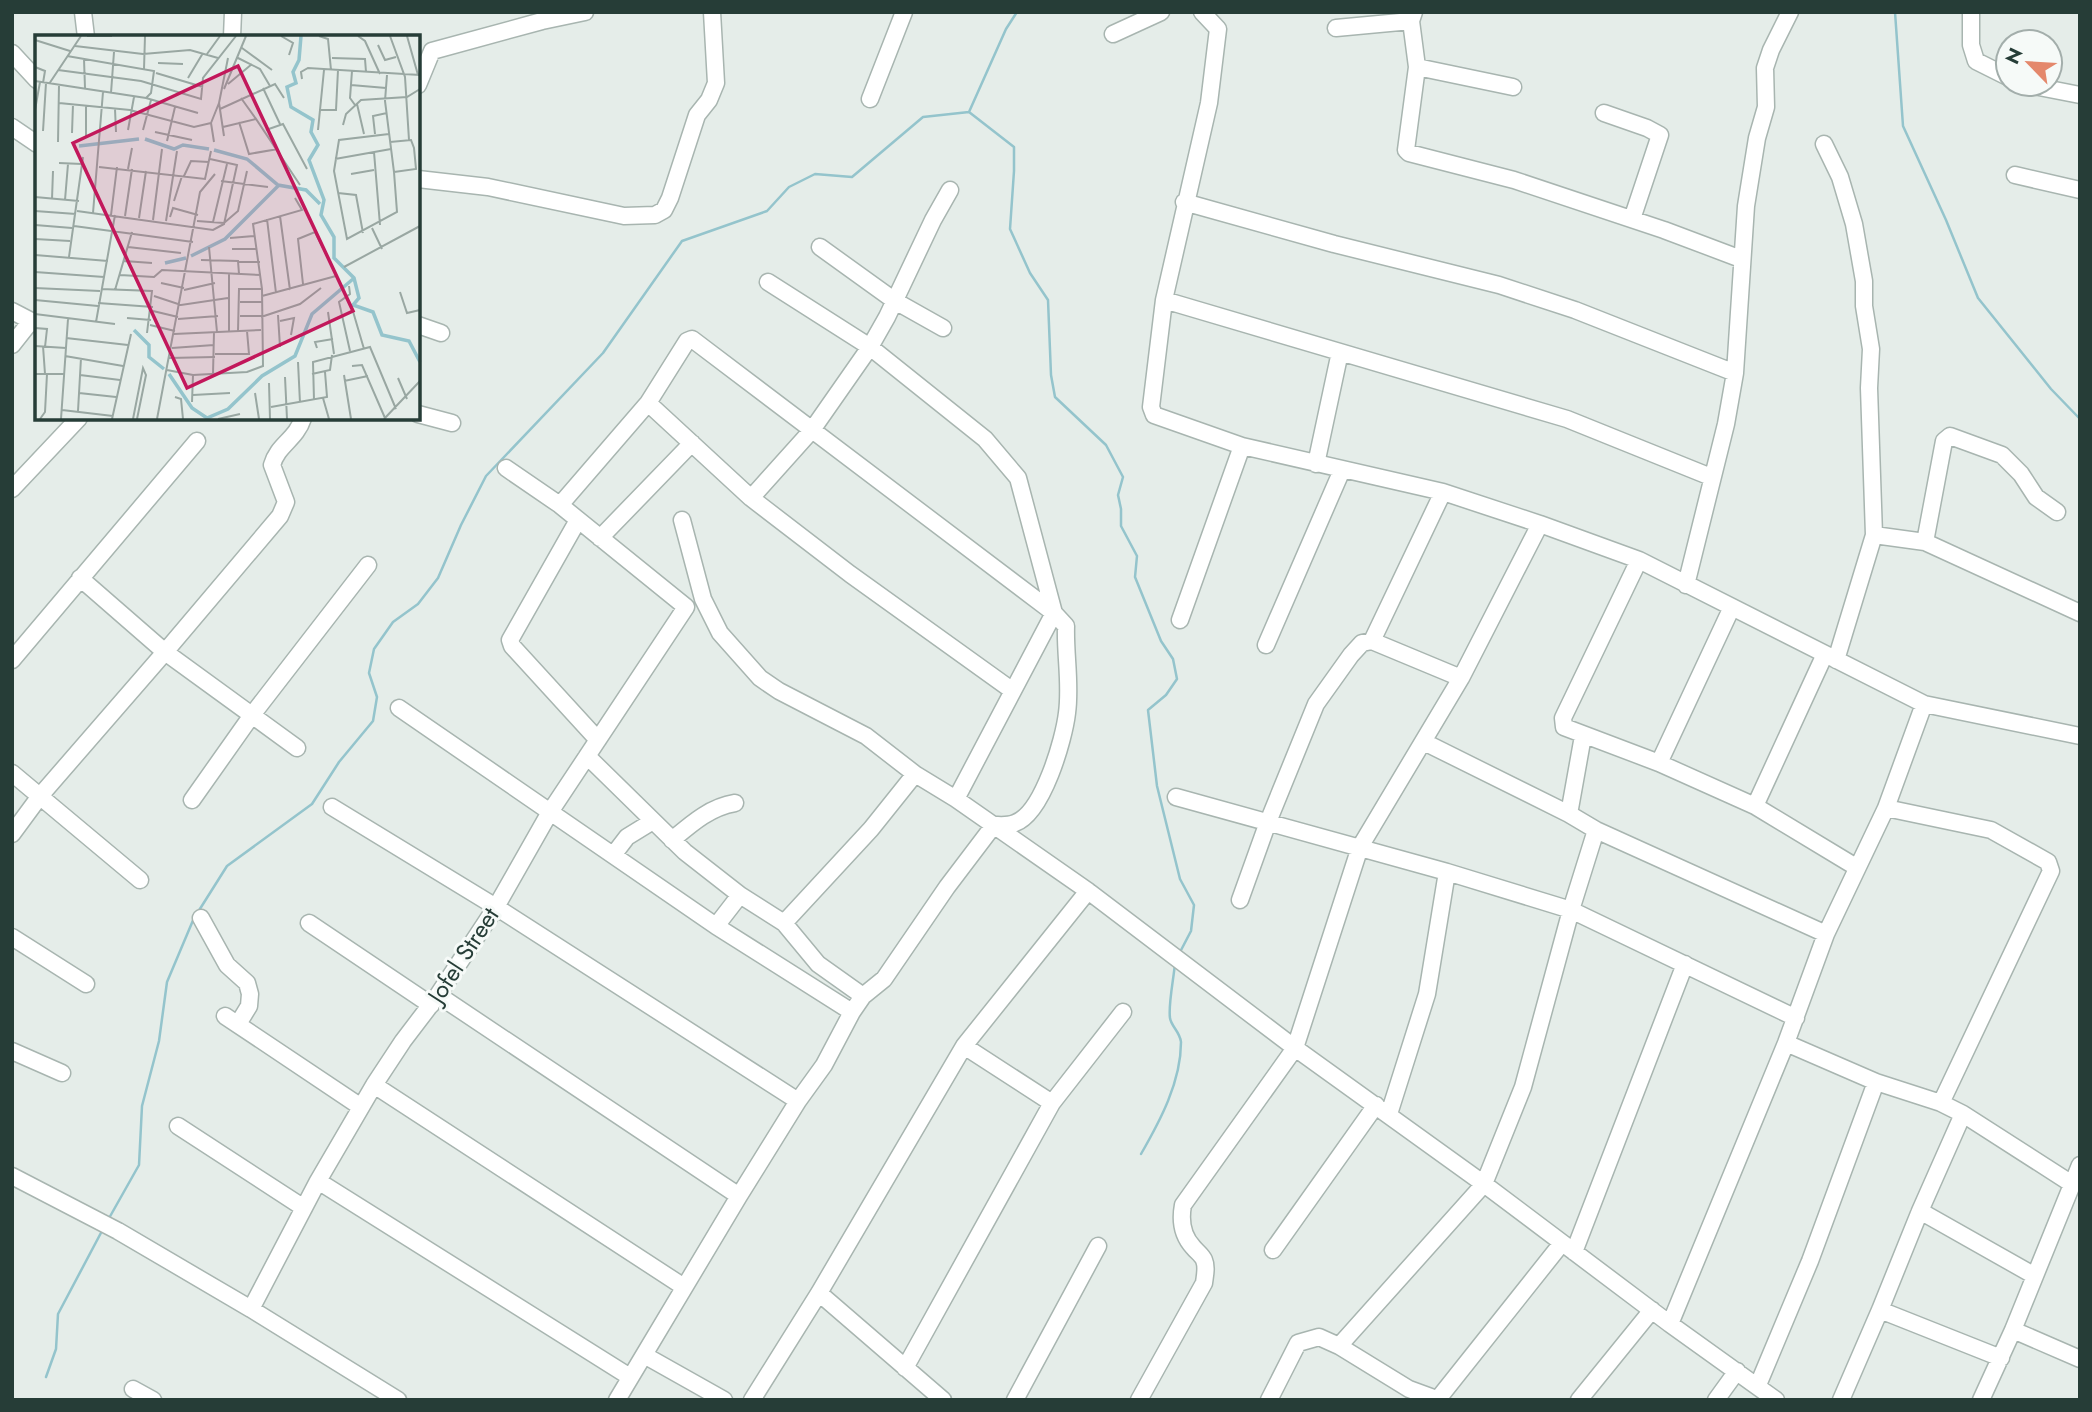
<svg xmlns="http://www.w3.org/2000/svg" width="2092" height="1412" viewBox="0 0 2092 1412" font-family="Jost,sans-serif">
	<style>
		.lines { fill: none; stroke-linecap: round; stroke-linejoin: round }
		.stream { stroke: #94c4cc; stroke-width: 2.5 }
		.minor-casing { stroke: #a8b5b0; stroke-width: 19 }
		.minor { stroke: #fff; stroke-width: 16 }
		.labels { text-anchor: middle; dominant-baseline: central; stroke-width: 6; stroke-linejoin: round; paint-order: stroke }
		.street-label { font-size: 24px; fill: #263d37; stroke: #f6faf8 }
		.inset-river { fill: none; stroke: #94c4cc; stroke-width: 3.5 }
		.inset-road { fill: none; stroke: #99a7a2; stroke-width: 2 }
		.view { fill: #c2185b; fill-opacity: 0.15; stroke: #c2185b; stroke-width: 3.5 }
		.inset-edge { fill: none; stroke: #263d37; stroke-width: 3.5 }
	</style>
	<rect width="100%" height="100%" fill="#e5ede9"/>
	<g class="lines">
		<path class="stream" d="M1895,12L1903,126L1946,220L1978,298L2051,389L2080,419
			M969,112L1006,29L1017,12
			M198,912L227,866L312,804L339,762L373,721L377,697L369,673L374,649L393,622L418,604L438,578L461,525L486,476L603,353L682,241L767,211L789,187L815,174L852,177L923,117L969,112L1014,147V171L1010,229L1030,273L1048,300L1051,375L1055,397L1106,445L1123,477L1118,495L1121,509V526L1137,556L1135,577L1161,641L1173,659L1177,679L1166,695L1148,710L1157,786L1180,879L1194,905L1191,931L1179,954
			M1141,1154C1160,1121 1181,1082 1181,1042C1180,1032 1171,1026 1170,1018C1168,1005 1174,977 1175,963
			M108,1220L139,1165L142,1106L159,1041L167,982L194,918
			M46,1377L56,1349L58,1314L103,1229"/>
		<defs>
			<path id="minor" d="M83,12L86,37
				M1202,12L1218,29L1209,103L1164,300L1151,407L1154,415L1242,446L1443,492L1540,524L1639,560L1924,704L2080,736
				M1414,12L1411,21L1417,67L1406,150L1409,153L1514,180L1664,230L1741,259
				M1971,12V45L1976,61L2008,77
				M1336,28L1411,21
				M1113,34L1161,12
				M232,37L233,12
				M12,53L37,80
				M1417,67L1513,87
				M2024,84L2080,95
				M418,85L432,51L542,21L585,12
				M870,99L904,12
				M1604,113L1647,128L1660,135L1632,219
				M12,127L37,144
				M1824,144L1840,177L1854,224L1864,281V306L1871,349L1869,388L1874,535L1836,660
				M2015,175L2080,190
				M418,179L488,187L624,216L655,215L664,210L670,198L697,115L709,100L716,83L712,12
				M1184,202L1334,244L1499,285L1575,310L1735,373
				M820,247L895,301L943,328
				M768,282L870,347L985,439L1018,478L1054,613L956,799
				M1164,300L1567,419L1711,477
				M12,311L37,324
				M418,325L441,333
				M12,345L31,321
				M648,403L751,498L850,574L1013,691
				M418,414L452,423
				M1316,464L1340,352
				M12,489L79,418
				M751,498L812,430L870,347L887,317L933,220L950,190
				M560,505L648,403L687,341L692,339L1054,613L1066,626C1065,655 1071,684 1067,713C1064,739 1043,813 1015,823C1009,826 1000,825 994,825L947,887L884,979L863,996L852,1012L824,1065L798,1101L739,1196L617,1400
				M578,520L510,640L512,646L598,740
				M682,520L703,599L720,633L760,678L779,691L866,736L915,774L956,799L1088,891L1295,1048L1484,1184L1670,1324L1776,1400
				M1874,535L1925,542L2080,613
				M600,538L692,443
				M1925,542L1944,441L1950,436L2002,455L2021,474L2036,497L2057,512
				M1639,560L1563,718L1564,727L1659,763L1755,806L1856,867
				M80,578L165,652L297,748
				M1686,585L1726,424L1735,373L1746,206L1757,138L1766,107L1765,68L1771,50L1790,12
				M1180,620L1242,446
				M1372,641L1443,492
				M1266,645L1342,470
				M12,660L197,441
				M399,708L716,926L852,1012
				M1424,742L1569,814L1596,830L1826,934
				M587,756L685,852L740,895
				M1659,763L1732,607
				M12,773L140,880
				M1176,797L1447,872L1571,910L1796,1018
				M192,800L252,715L368,565
				M1755,806L1825,654
				M332,807L496,907L798,1101
				M1886,808L1991,830L2048,862L2051,871L1941,1103
				M1569,814L1583,736
				M12,834L40,796L165,652L280,516L286,502L272,465C278,444 296,440 303,418
				M672,840C691,824 710,807 735,803
				M614,854L627,837L653,821
				M1240,900L1268,822L1316,704L1351,655L1362,643L1372,641L1461,678
				M201,918L227,965L247,983L250,994L249,1006L238,1024
				M309,923L431,1005
				M716,926L740,895L784,923
				M12,937L86,984
				M438,995L739,1196
				M863,996L818,964L784,923L871,829L915,774
				M225,1016L361,1107
				M1786,1043L1876,1082L1941,1103L1963,1114L2072,1184
				M964,1046L1052,1103
				M12,1051L62,1073
				M374,1085L684,1287
				M1389,1114L1427,994L1447,872
				M178,1126L304,1208
				M12,1176L118,1231L251,1309L398,1400
				M318,1181L630,1377
				M1920,1211L2035,1276
				M1273,1250L1376,1105
				M1574,1252L1685,964
				M819,1293L943,1400
				M251,1309L318,1181L374,1085L403,1041L438,995L496,907L550,812L686,607L560,505L506,468
				M1880,1310L2001,1358
				M1670,1324L1786,1043L1826,934L1886,808L1924,704
				M2013,1330L2080,1359
				M1339,1346L1484,1184L1523,1087L1571,910L1596,830
				M644,1355L724,1400
				M905,1368L1052,1103L1123,1012
				M1758,1385L1810,1261L1876,1082
				M133,1389L153,1400
				M1438,1399L1562,1243
				M752,1400L819,1293L964,1046L1088,891
				M1015,1400L1098,1246
				M1139,1400L1204,1283C1205,1275 1207,1267 1204,1260C1202,1255 1197,1252 1193,1247C1182,1235 1180,1221 1183,1205L1295,1048L1360,847L1461,678L1540,524
				M1269,1400L1298,1343L1319,1337L1339,1346L1409,1389L1439,1400
				M1579,1400L1652,1310
				M1716,1400L1737,1371
				M1841,1400L1880,1310L1920,1211L1963,1114
				M1981,1400L2013,1330L2080,1165"/>
		</defs>
		<use href="#minor" class="minor-casing"/>
		<use href="#minor" class="minor"/>
	</g>
	<g class="labels">
		<g class="street-label">
			<text transform="translate(463 955) rotate(-57)">Jofel Street</text>
		</g>
	</g>
	<g transform="translate(35 35)">
		<rect width="385" height="385" fill="#e5ede9"/>
		<path class="inset-river" d="M266,1L264,25L258,37L261,48L252,52L256,72L278,85L276,97L283,110L274,125L289,165L286,180L299,202V223L319,243L324,263L318,270L338,277L347,300L374,306L385,327M110,104L139,114L148,110L174,114M44,111L104,104M179,115L212,124L243,150L271,155L285,169M156,221L190,204L243,151M130,228L151,223M99,295L114,310V322L129,334M134,339L157,373L172,383L193,374L227,341L260,321L277,279L318,244"/>
		<path class="inset-road" d="M52,1H77M246,1L258,8L254,20M284,1L293,4L296,35M323,1L330,6L345,39M355,1L370,42L374,105M372,1L383,40M0,5L35,16M343,10L350,25L361,22M40,11L108,19L155,15L183,23M207,13L237,35M172,19L185,1M32,21L119,36L116,58L111,63M203,23L225,34L235,51M297,23L330,24L331,37M49,24L50,53M123,28L148,29M0,32L10,36L8,48M109,34L110,1M23,35L106,46L166,64L168,43L201,1M317,36L315,63L320,70M121,38L168,52M352,40L350,66L359,137L362,177L312,204L299,136L304,105L354,99M153,43L168,18M267,44L266,37L273,33L385,40M0,46L111,63L163,78M14,49L46,1M193,49L217,29M316,50L351,53M228,53L245,89M189,54L211,1M76,58L79,17M206,63L221,84M24,68L95,75L159,92L176,88M322,69L329,99M80,74L81,97M185,74L240,49L249,63M0,75L5,47M284,75H301L303,35M204,87L214,119L243,114M308,90L311,79L326,65L372,62L385,54M188,92L221,84L265,150M93,95L99,62M108,95L116,65M231,95L248,89L272,134M283,95L289,35M8,96L11,48M120,97L157,105M37,98L38,69M340,99L338,81L352,78M51,101V71M189,101L184,68L193,23M132,106L140,72M23,107L24,50M179,107L176,88L184,68M355,107L376,105L379,113L381,134L359,137M339,117L345,190M300,124L356,114M24,128L47,129M64,132L170,144L176,116M93,134L97,113M316,139L339,135M149,141L156,126L174,127M186,146L233,152M303,158L321,160L328,198M0,162L44,166M17,164L18,136M30,165L33,129M139,166L147,141M0,176L41,179M42,176L178,195L189,189L202,130L175,124M58,178L68,57M76,180L82,132M90,181L97,134M245,181L255,255M135,182L138,173L163,180M104,183L111,136M232,184L241,258M118,185L127,114M131,186L142,116M162,186L189,188L203,176L212,136M178,187L192,129M0,190L37,193M39,191L158,207M337,193L347,214M195,203L219,201M0,204L35,206M93,212L146,218M174,212L182,297M197,214H222M0,220L73,226M34,222L48,122M166,225L203,226L204,239M89,226L117,228M203,227H225M309,232L385,191M0,237L69,242M85,240L119,242L127,235L226,240M126,248L149,253M268,249L263,204L280,197L288,213M314,251L315,259L304,267L315,316M0,253L65,256M66,254L117,256L112,298M80,255L97,197M149,255L180,248M365,257L372,278L385,275M119,261L146,270L193,263M227,261L301,241M0,265L63,271M205,267H227M63,268L118,272M317,273L329,314M118,276L143,282M293,277L299,319M0,279L80,289M243,280L245,312M205,281H227M226,282L265,269L286,253M92,283L116,285M143,284L183,281M245,286L259,283L256,300M61,287L80,180M115,290L140,296M0,293L12,294L10,312M194,296V238M203,296L204,254H227M139,299L226,295M31,303L93,310M0,311L31,313M8,311L10,339M137,313L179,310M282,313L280,307L298,304M180,319H214L212,296M30,321L88,331M134,323L180,322M263,327L265,368M317,331L327,330L350,383M132,335L158,340L212,337L228,331L227,254L218,189L267,175L260,163M0,339H29M178,339L179,297M277,339L295,335L297,320M45,340L85,345M309,340L316,384M250,342L252,384M363,343L372,364M309,346L333,341M234,348L235,384M44,358L81,362M220,358L224,384M158,360L195,358M140,362L146,364L148,384M288,363L294,384M279,365L278,327L335,312L361,374M157,367L158,340M236,372L292,362L290,337M27,375L78,381M43,376L46,323M5,384L10,377L12,339M26,384L33,284M77,384L96,299M98,384L108,333L111,340L102,384M122,384L165,157L180,139M183,384L205,379M349,384L385,346"/>
		<path class="view" d="M203,31L318,276L152,353L38,108Z"/>
		<rect width="385" height="385" class="inset-edge"/>
	</g>
	<rect width="2092" height="1412" fill="none" stroke="#263d37" stroke-width="28"/>
	<g transform="translate(2029 63) rotate(295)"><circle r="33" fill="#f6faf8" stroke="#a3aeab" stroke-width="2"/>
	<path d="M0-5L12 26L0 18L-12 26Z" fill="#e4886c"/>
	<text y="-10" font-size="19" font-weight="bold" text-anchor="middle" fill="#263d37">N</text>
	</g>
</svg>
